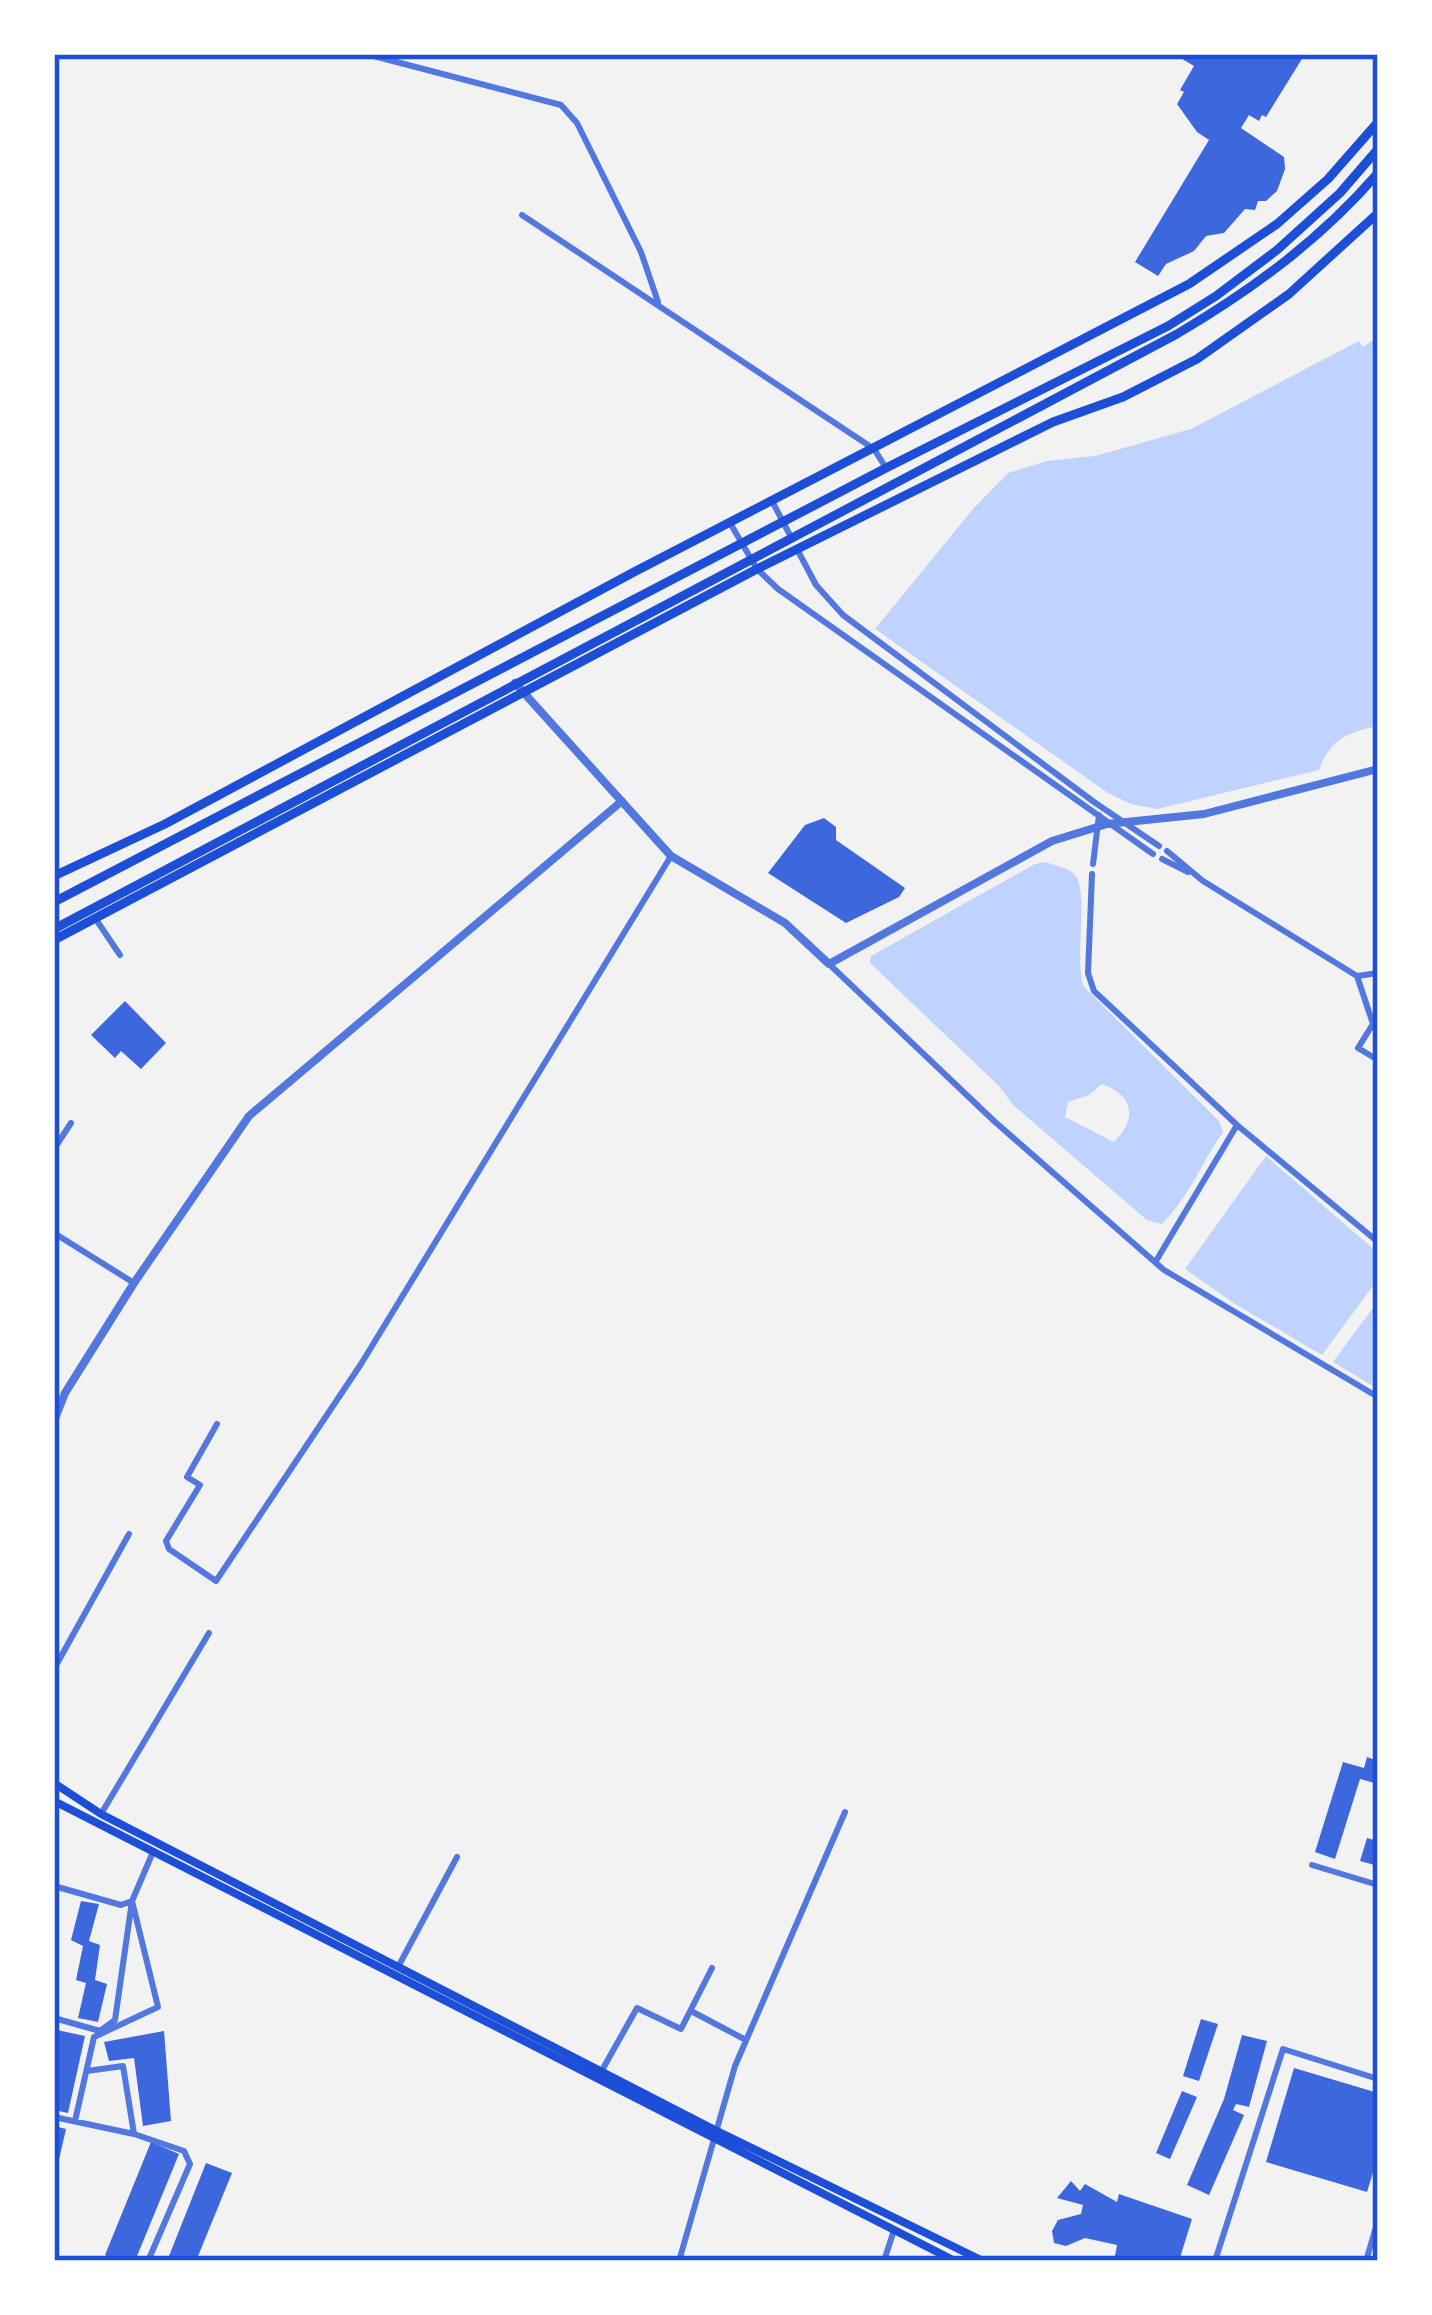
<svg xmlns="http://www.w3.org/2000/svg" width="1432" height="2315" viewBox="0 0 1432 2315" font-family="'DM Sans',sans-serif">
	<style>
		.water { fill: #bfd3fe; fill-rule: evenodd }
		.building { fill: #3d67dc }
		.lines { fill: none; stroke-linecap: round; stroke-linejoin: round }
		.minor { stroke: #5277de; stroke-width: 6 }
		.tertiary { stroke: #5277de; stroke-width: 8 }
		.secondary { stroke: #1d4ed8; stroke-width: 8 }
		.primary { stroke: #1d4ed8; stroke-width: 9 }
		.trunk { stroke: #1d4ed8; stroke-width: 9 }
		.neatline { fill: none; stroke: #1d4ed8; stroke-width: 4.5 }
	</style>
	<rect width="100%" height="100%" fill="#f2f2f2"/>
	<path class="water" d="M1378,337V726C1347,732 1330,740 1319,770L1157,809L1131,804L1108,793L875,629L973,509L1008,473L1047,461L1095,456L1191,429L1359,341L1363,347Z
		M1046,862C1053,865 1067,868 1073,873C1091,887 1073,960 1084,987L1219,1121L1223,1132C1200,1165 1191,1194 1162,1224L1147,1220L1013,1105L1000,1087L870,963L871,956L1035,864ZM1102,1084C1133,1095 1138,1118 1114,1142L1065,1117L1068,1102L1089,1095Z
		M1266,1156L1378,1253V1279L1322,1355L1235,1304L1185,1269Z
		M1378,1301V1389L1333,1362Z"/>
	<path class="building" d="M1174,54H1305L1266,117L1262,115L1259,121L1249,115L1241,128L1284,157L1285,169L1277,191L1266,201H1258L1255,210L1245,209L1224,233L1206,236L1194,251L1166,264L1158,276L1135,262L1209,140L1197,132L1177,104L1184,92L1180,90L1194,66Z
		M824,818L836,827V840L905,888L899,897L846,923L768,873L805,825Z
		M125,1001L166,1043L141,1069L121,1051L115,1058L91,1035Z
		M1367,1757L1378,1761V1784L1360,1779L1335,1859L1315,1852L1343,1762L1364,1768Z
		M1367,1838L1378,1841V1866L1360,1861Z
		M81,1901L99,1904L89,1941L100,1945L95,1980L107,1984L98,2022L78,2018L86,1983L76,1980L83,1946L71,1940Z
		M1201,2019L1218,2024L1199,2081L1183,2076Z
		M57,2030L85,2036L68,2113L54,2110Z
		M164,2031L171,2121L143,2126L134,2058L109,2061L104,2042Z
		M1242,2035L1267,2041L1249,2107L1236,2104L1233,2110L1244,2115L1209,2195L1187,2185L1224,2099Z
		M1294,2068L1378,2093V2156L1367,2192L1266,2162Z
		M1182,2091L1197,2097L1170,2159L1156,2153Z
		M54,2126L66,2129L56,2173H54Z
		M151,2142L179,2154L135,2261H119L105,2255Z
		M206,2163L232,2173L196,2261H167Z
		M1071,2181L1080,2191L1085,2184L1117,2202L1119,2194L1192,2219L1179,2261H1133L1115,2256L1117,2245L1085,2238L1066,2246L1054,2243L1052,2231L1058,2220L1081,2214L1083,2205L1057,2198Z"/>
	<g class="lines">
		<path class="minor" d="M366,54L561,105L577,123L641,252L658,302
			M522,215L874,449L886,468
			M772,501L792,539
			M730,523L757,569L778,589L1153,854
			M798,551L816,585L843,615L1094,802L1159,846
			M1167,851L1203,881L1357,976L1373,1024
			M1162,859L1188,872
			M1093,864L1099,815
			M1092,874L1088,973L1094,991L1237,1125L1378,1242
			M95,918L120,955
			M829,964L994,1121L1164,1270L1378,1397
			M1357,976L1378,973
			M1378,1016L1358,1048L1378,1060
			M54,1149L71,1123
			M54,1233L134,1283
			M1156,1261L1237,1125
			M217,1424L187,1477L200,1485L166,1541L169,1549L216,1581L361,1364L671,856
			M54,1669L129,1534
			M101,1814L209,1633
			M1312,1865L1378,1885
			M54,1886L121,1905L132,1901
			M398,1967L457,1857
			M691,2011L746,2040
			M54,2018L100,2031L115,2020L132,1901L153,1852
			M87,2071L123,2066L134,2134
			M601,2072L637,2008L681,2029L712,1968
			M54,2117L134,2134L184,2151L190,2164L148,2261
			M75,2121L94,2037L158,2007L132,1901
			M679,2261L735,2066L845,1812
			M884,2261L894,2230
			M1215,2261L1283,2049L1378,2079
			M1366,2261L1378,2220"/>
		<path class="tertiary" d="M515,683L671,856L785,923L829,964L1052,841L1107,824L1204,814L1378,769
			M54,1421L65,1393L134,1283L249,1116L622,801"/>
		<path class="secondary" d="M54,1783L101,1814L715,2130L983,2261
			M54,1801L955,2261"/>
		<path class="primary" d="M54,876L165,824L634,572L1189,284L1277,224L1328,179L1378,122
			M54,940L757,569L1053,422L1123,397L1197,359L1289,294L1378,213"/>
		<path class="trunk" d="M54,902L886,468L1168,326L1216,296L1277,250L1340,193L1378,149
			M54,929L1177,334C1253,289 1320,240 1378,173"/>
	</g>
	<rect width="1432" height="2315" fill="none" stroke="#ffffff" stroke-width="114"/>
	<rect x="57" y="57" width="1318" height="2201" class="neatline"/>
</svg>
